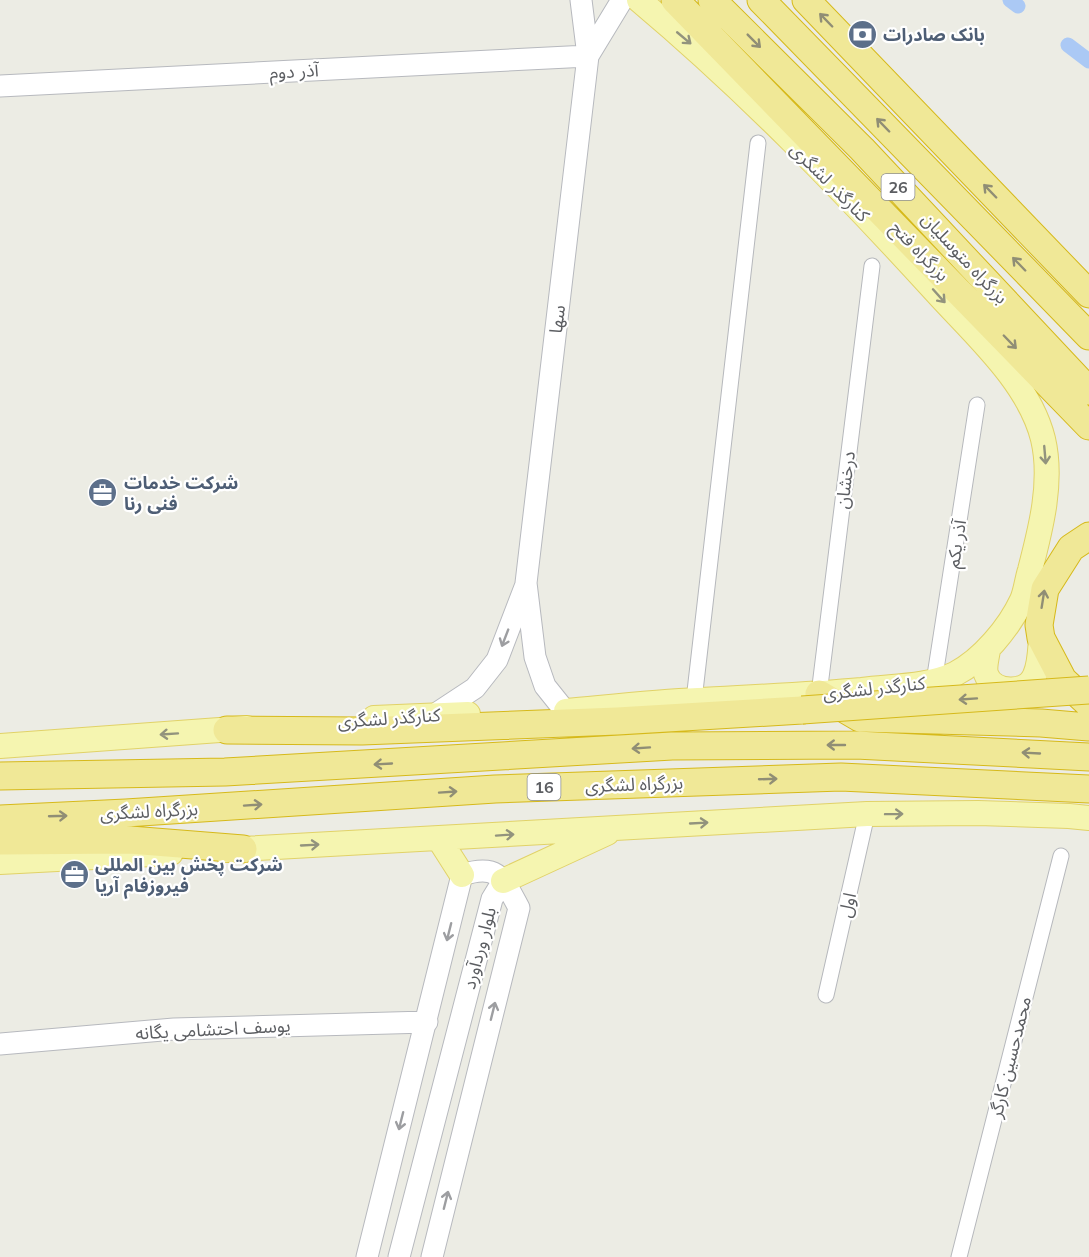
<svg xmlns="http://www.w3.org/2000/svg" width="1089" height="1257" viewBox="0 0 1089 1257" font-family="Mulish,'Noto Sans Arabic',sans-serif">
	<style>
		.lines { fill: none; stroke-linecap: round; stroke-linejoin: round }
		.canal { stroke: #abc9f5; stroke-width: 15 }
		.street-casing { stroke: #b6b8bc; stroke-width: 17 }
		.secondary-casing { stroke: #b7b9be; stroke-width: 23 }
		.primary-casing { stroke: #e1d268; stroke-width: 26 }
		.highway-casing { stroke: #d6b91a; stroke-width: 29 }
		.street { stroke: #fff; stroke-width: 15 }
		.secondary { stroke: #fff; stroke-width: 21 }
		.primary { stroke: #f5f5b0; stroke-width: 24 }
		.highway { stroke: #f0e897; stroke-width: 27 }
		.highway-bridge-casing { stroke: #d6b91a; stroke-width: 29; stroke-linecap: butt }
		.highway-bridge { stroke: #f0e897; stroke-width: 27 }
		.oneway { stroke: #908e75 }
		.oneway2 { stroke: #92937d }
		.oneway3 { stroke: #9d9ea1 }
		.labels { text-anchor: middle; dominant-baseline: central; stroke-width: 4.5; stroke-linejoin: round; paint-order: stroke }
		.shield { fill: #fff; stroke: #8d8e91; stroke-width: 1.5 }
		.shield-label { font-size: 16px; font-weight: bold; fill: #5c5e62 }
		.service-label { font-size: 18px; font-weight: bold; fill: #4e5e75; stroke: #fff; text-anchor: start }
		.street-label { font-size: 18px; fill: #5c5e62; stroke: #fff }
	</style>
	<rect width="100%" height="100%" fill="#ecece4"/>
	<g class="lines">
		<path class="canal" d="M1010,0L1018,6
			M1068,45L1089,61"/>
		<defs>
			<path id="street" d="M934,682L977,405
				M819,694L872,266
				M694,700L758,143
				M826,995L867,814
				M959,1257L1061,856"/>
			<path id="secondary" d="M588,56L622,0
				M0,86L588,56
				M565,711L545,686L535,657L526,583L588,56L581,0
				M434,715L475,688L497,660L525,587
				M0,1044L174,1029L427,1022
				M367,1257L462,875C498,863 503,878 519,908L432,1257
				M399,1257L492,899L503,881"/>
			<path id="primary" d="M988,650C987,657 984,667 986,674C993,694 1027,695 1035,675C1040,664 1040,650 1041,638
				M566,711C610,707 654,702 698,700C753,697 807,695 862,690C893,686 927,687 955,674C982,660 1009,628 1022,600C1026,591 1027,579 1030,570C1041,528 1053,481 1043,439C1029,382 974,334 936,292C843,190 745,89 639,0
				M374,718L468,714
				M0,746L247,728
				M439,839L462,875
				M224,850L867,814L978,813L1069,816L1089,818
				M0,862L171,853
				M503,881L607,833"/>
			<path id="highway" d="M675,0L1089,426
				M712,0L862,149L1089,391
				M761,0L1089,336
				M806,0L1089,294
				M1089,536L1071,548L1045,589L1039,625L1041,638L1063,680L1089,704
				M819,694L860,718L1041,723L1089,727
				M227,730L362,731L617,721L802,710
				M0,776L225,772L672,746L856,745L1089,757
				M0,819L126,813L495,789L841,777L1089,789
				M0,841L130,840L243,849"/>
		</defs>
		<use href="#street" class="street-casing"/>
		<use href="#secondary" class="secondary-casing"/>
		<use href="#primary" class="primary-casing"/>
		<use href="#highway" class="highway-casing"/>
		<use href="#street" class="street"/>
		<use href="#secondary" class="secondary"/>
		<use href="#primary" class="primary"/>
		<use href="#highway" class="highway"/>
		<defs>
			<path id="highway-bridge" d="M802,710L1089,690"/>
		</defs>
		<use href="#highway-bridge" class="highway-bridge-casing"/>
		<use href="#highway-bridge" class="highway-bridge"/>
	</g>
	<defs><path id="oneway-shaft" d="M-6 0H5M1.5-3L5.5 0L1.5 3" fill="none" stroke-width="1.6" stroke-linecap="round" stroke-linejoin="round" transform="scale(1.5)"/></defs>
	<g class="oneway">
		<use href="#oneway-shaft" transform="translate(826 20) rotate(-134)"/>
		<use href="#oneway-shaft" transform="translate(754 41) rotate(45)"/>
		<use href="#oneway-shaft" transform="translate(883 125) rotate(-134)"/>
		<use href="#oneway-shaft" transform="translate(990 191) rotate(-134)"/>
		<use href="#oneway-shaft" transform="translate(1019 264) rotate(-134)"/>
		<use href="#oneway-shaft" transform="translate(1010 342) rotate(46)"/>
		<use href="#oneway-shaft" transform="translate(1043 599) rotate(-81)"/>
		<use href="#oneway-shaft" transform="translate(968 699) rotate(176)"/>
		<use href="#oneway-shaft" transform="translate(836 745) rotate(180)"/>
		<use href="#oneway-shaft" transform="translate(641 748) rotate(176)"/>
		<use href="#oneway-shaft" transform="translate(1031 753) rotate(-177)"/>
		<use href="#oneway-shaft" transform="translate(383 764) rotate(177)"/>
		<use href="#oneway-shaft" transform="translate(768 779) rotate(-2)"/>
		<use href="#oneway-shaft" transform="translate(448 792) rotate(-4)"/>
		<use href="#oneway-shaft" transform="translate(253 805) rotate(-4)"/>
		<use href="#oneway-shaft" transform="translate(58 816) rotate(-2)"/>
	</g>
	<g class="oneway2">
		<use href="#oneway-shaft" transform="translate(684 38) rotate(40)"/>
		<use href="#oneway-shaft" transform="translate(939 296) rotate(48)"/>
		<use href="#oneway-shaft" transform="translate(1045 455) rotate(85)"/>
		<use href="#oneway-shaft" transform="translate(169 734) rotate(176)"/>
		<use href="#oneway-shaft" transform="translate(894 814) rotate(-1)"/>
		<use href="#oneway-shaft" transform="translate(699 823) rotate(-3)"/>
		<use href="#oneway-shaft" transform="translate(505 835) rotate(-4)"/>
		<use href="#oneway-shaft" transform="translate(310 845) rotate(-3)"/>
	</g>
	<g class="oneway3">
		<use href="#oneway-shaft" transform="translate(505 638) rotate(111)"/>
		<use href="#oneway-shaft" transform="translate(449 932) rotate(104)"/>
		<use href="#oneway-shaft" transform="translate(493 1011) rotate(-76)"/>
		<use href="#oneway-shaft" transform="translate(401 1121) rotate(104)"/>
		<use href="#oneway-shaft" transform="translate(446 1200) rotate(-76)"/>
	</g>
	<defs>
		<symbol id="bank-disc" viewBox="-11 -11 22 22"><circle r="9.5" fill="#5c6f8a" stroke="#fff"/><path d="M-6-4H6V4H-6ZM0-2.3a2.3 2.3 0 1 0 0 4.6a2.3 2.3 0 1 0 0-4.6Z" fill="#fff"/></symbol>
		<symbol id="office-disc" viewBox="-11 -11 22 22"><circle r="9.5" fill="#5c6f8a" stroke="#fff"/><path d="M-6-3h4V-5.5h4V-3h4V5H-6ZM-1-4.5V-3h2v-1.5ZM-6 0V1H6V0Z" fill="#fff"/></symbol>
	</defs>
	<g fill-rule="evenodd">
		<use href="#bank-disc" x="846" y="18" width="33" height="33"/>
		<use href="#office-disc" x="86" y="476" width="33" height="33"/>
		<use href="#office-disc" x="58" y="858" width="33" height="33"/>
	</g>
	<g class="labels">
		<g class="shield">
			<rect x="881.5" y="174" width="33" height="26" rx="4.5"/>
			<rect x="527.5" y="774" width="33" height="26" rx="4.5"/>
		</g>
		<g class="shield-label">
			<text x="898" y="187">26</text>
			<text x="544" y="787">16</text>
		</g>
		<g class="service-label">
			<text x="883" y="34">بانک صادرات</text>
			<text x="124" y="482">شرکت خدمات<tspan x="124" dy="21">فنی رنا</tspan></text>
			<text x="95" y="864">شرکت پخش بین المللی<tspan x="95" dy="21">فیروزفام آریا</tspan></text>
		</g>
		<g class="street-label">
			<text transform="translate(294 71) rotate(-3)">آذر دوم</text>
			<text transform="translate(830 182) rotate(45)">کنارگذر لشگری</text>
			<text transform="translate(920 251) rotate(46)">بزرگراه فتح</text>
			<text transform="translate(965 258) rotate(47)">بزرگراه متوسلیان</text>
			<text transform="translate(557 319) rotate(-83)">سها</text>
			<text transform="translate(845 480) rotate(-83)">درخشان</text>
			<text transform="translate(956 544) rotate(-81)">آذر یکم</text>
			<text transform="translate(874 688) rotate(-6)">کنارگذر لشگری</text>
			<text transform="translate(389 718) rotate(-4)">کنارگذر لشگری</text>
			<text transform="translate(634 784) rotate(-2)">بزرگراه لشگری</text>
			<text transform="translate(149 811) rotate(-3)">بزرگراه لشگری</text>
			<text transform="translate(847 905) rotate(-77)">اول</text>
			<text transform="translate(479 948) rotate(-75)">بلوار وردآورد</text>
			<text transform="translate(213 1029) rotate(-3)">یوسف احتشامی یگانه</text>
			<text transform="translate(1010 1057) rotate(-76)">محمدحسین کارگر</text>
		</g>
	</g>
</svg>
